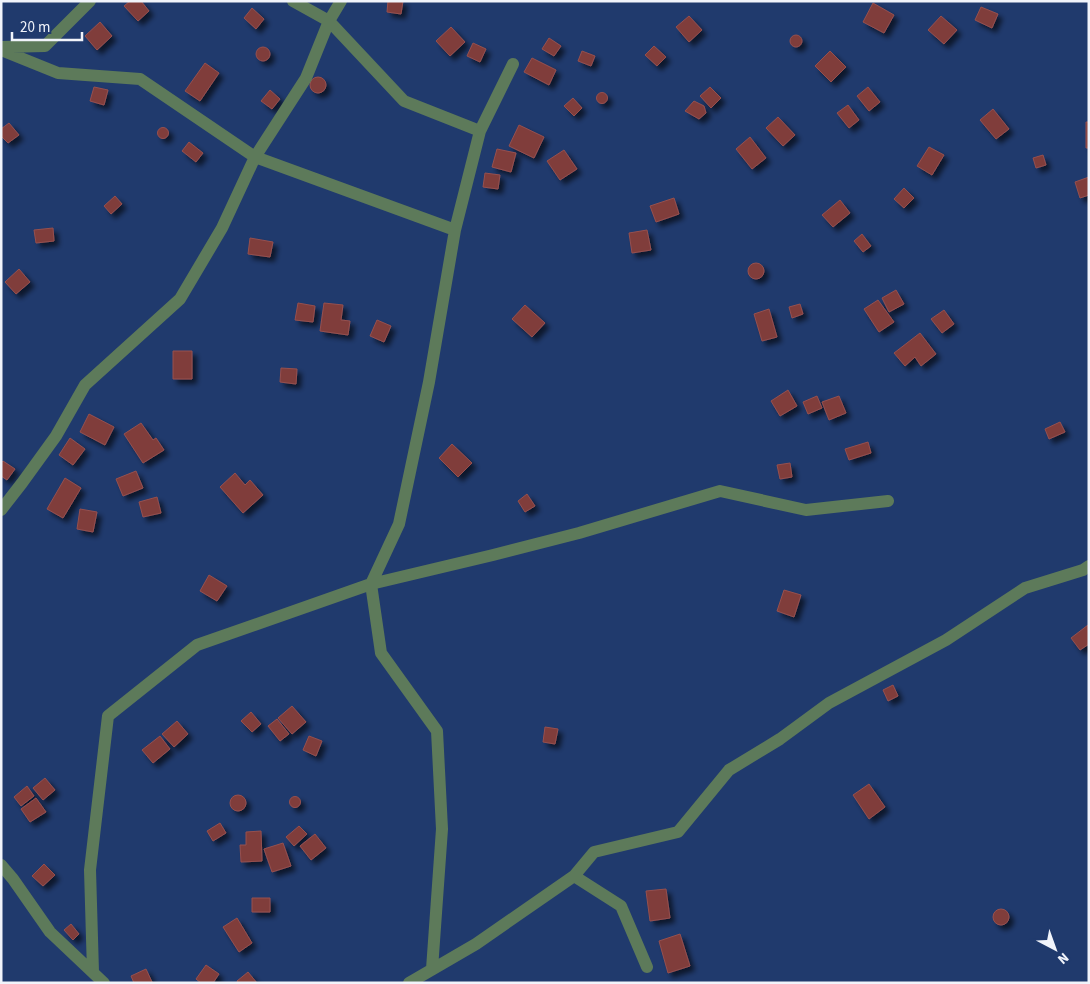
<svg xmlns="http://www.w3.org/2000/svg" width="1090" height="984" viewBox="0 0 1090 984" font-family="'Source Sans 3',sans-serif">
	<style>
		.building { fill: #803c3b; stroke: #96504e; filter: url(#shadow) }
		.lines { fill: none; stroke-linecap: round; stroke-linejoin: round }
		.street { stroke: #5d7a5a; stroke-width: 12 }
	</style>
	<defs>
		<filter id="shadow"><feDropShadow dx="4.5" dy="4.5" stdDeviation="2.5" flood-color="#0009"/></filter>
	</defs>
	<rect width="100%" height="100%" fill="#203a6d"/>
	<path class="building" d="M130,1H141L149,11L138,21L124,6Z
		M388,1H403L401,14L387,12Z
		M873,3L894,15L884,33L863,22Z
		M981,7L998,14L992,28L975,20Z
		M252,8L264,19L256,29L244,18Z
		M689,16L702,30L689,42L676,27Z
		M941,16L957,30L944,44L928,30Z
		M100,22L112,36L97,50L85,36Z
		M451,27L465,42L450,56L436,41Z
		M790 41a6 6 0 1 1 12 0a6 6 0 1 1-12 0Z
		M549,38L561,46L554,56L542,49Z
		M473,43L486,49L480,62L467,56Z
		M654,46L666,57L657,66L645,55Z
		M256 54a7 7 0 1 1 14 0a7 7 0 1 1-14 0Z
		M582,51L595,56L591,66L578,61Z
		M830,51L846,67L831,82L815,66Z
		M532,58L556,70L549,85L524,72Z
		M205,63L219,73L200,101L185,91Z
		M310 85a8 8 0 1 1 16 0a8 8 0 1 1-16 0Z
		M94,87L108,90L104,105L90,101Z
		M710,87L721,98L711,108L700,96Z
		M868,87L880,102L869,111L857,96Z
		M270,90L280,99L272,109L261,101Z
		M596.5 98a5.5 5.5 0 1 1 11 0a5.5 5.5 0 1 1-11 0Z
		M573,98L582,108L574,116L564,106Z
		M694,101L704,106L706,113L699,119L685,111Z
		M848,105L859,120L849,128L837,113Z
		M993,109L1009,129L996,139L980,120Z
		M778,117L795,135L783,146L766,128Z
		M1086,122H1089V148H1086Z
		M9,123L19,135L8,143L1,136V129Z
		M519,125L544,137L534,158L509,146Z
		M157.5 133a5.5 5.5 0 1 1 11 0a5.5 5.5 0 1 1-11 0Z
		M750,137L766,158L752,169L736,149Z
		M189,142L203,153L196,162L182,151Z
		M929,147L944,155L932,175L917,166Z
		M497,149L516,153L511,172L492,167Z
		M564,150L577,169L560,180L547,161Z
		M1043,155L1046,165L1036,168L1033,158Z
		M485,173L500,175L498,189L483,187Z
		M1089,177V195L1080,198L1075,182Z
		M904,188L914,198L904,208L894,199Z
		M115,196L122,204L111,214L104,206Z
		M674,198L679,214L656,222L650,206Z
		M840,200L850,213L833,227L822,215Z
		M53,228L54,241L36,243L34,230Z
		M647,230L651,250L632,253L629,233Z
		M862,234L871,246L863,252L854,241Z
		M250,238L273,242L270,257L248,254Z
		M748 271a8 8 0 1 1 16 0a8 8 0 1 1-16 0Z
		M19,269L30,282L16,294L5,282Z
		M896,290L904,304L889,312L882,298Z
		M878,300L894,322L879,332L864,309Z
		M298,303L315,306L313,322L295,320Z
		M324,303L343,305L341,320L350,321L348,335L320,331Z
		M800,304L803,314L792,318L789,307Z
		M525,305L545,323L532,337L512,319Z
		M769,309L777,337L762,341L754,314Z
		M944,310L954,324L942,333L931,319Z
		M377,320L391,326L384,342L370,336Z
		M920,333L936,354L921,366L915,357L905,366L894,353Z
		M173,351H192V379H173Z
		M281,368L297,369L296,384L280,382Z
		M788,390L797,406L780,416L771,401Z
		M817,396L822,408L808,414L803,402Z
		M839,396L846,413L829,420L822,402Z
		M89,414L114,427L105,445L80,432Z
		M1060,422L1065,432L1049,439L1045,429Z
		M141,423L153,440L156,438L164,450L143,463L124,434Z
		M70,438L85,449L73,465L59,455Z
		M868,442L871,453L849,460L845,449Z
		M452,444L472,463L458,477L439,458Z
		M3,461L15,469L7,480L1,476V463Z
		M790,463L792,477L780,479L777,465Z
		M136,471L143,488L123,496L116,479Z
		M235,473L245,485L250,480L263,495L243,513L220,487Z
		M65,478L81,488L63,518L47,509Z
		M527,494L535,506L525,512L518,501Z
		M157,497L161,513L143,517L139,502Z
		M80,509L97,512L93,532L77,529Z
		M209,575L227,586L217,601L200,591Z
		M784,590L801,595L794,617L777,611Z
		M1088,625L1089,644L1080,650L1071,638Z
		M893,685L898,696L888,701L883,690Z
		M292,706L306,722L292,734L278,718Z
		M251,712L261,724L252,732L241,721Z
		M277,719L289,734L280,741L268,726Z
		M177,721L188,734L174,747L162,734Z
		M545,727L558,729L555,744L543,742Z
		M160,736L170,749L153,763L142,750Z
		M309,736L322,741L316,756L303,750Z
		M45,778L55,790L43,800L33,788Z
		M869,784L885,807L869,819L853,795Z
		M27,786L34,796L21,806L14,797Z
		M230 803a8 8 0 1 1 16 0a8 8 0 1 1-16 0Z
		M289.5 802a5.5 5.5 0 1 1 11 0a5.5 5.5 0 1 1-11 0Z
		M36,798L46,812L30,822L21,809Z
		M220,823L226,833L213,841L207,831Z
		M299,826L307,834L294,846L286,837Z
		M261,831L262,861L241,862L240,845H246V832Z
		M315,834L326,848L311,860L300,846Z
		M283,843L291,866L272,872L264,849Z
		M44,864L55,875L43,886L32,876Z
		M666,889L670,918L650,921L646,891Z
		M252,898H270V912H252Z
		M993 917a8 8 0 1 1 16 0a8 8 0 1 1-16 0Z
		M237,918L252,943L239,952L223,927Z
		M71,924L79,934L73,940L64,930Z
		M680,934L690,966L668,973L659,941Z
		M206,965L219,974L213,983H201L196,979Z
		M146,969L152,982L149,983H134L131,976Z
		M248,972L257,983H238L237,981Z"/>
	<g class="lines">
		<path class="street" d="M293,1L329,21L404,101L480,131
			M1,47L45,46L90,1
			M1,50L58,73L140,79L255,157L455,230
			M1,510L22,483L56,436L85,385L180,299L222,228L255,157L306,78L329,21L341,1
			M1,865L13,879L50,932L104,983
			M574,876L621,906L647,967
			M432,969L442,829L437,731L381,653L371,584L399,524L429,382L455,230L480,131L513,64
			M93,972L90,870L108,716L197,645L371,584L493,555L579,533L720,491L806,510L888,501
			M409,983L476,944L574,876L594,852L678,832L729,770L780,739L829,703L946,640L1025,588L1083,570L1089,566"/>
	</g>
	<rect width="1090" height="984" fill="none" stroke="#f1f4fb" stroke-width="5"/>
	<g transform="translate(1055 949) rotate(139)" stroke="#203a6d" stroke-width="4" paint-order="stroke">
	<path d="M0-4L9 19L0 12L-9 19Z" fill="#f1f4fb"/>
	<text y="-8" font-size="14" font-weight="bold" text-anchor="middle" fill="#f1f4fb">N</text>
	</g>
	<path d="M12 32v8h70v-8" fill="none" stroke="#f1f4fb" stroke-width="2.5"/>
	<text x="20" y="32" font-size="15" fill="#f1f4fb" stroke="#203a6d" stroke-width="4" paint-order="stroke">20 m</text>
</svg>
